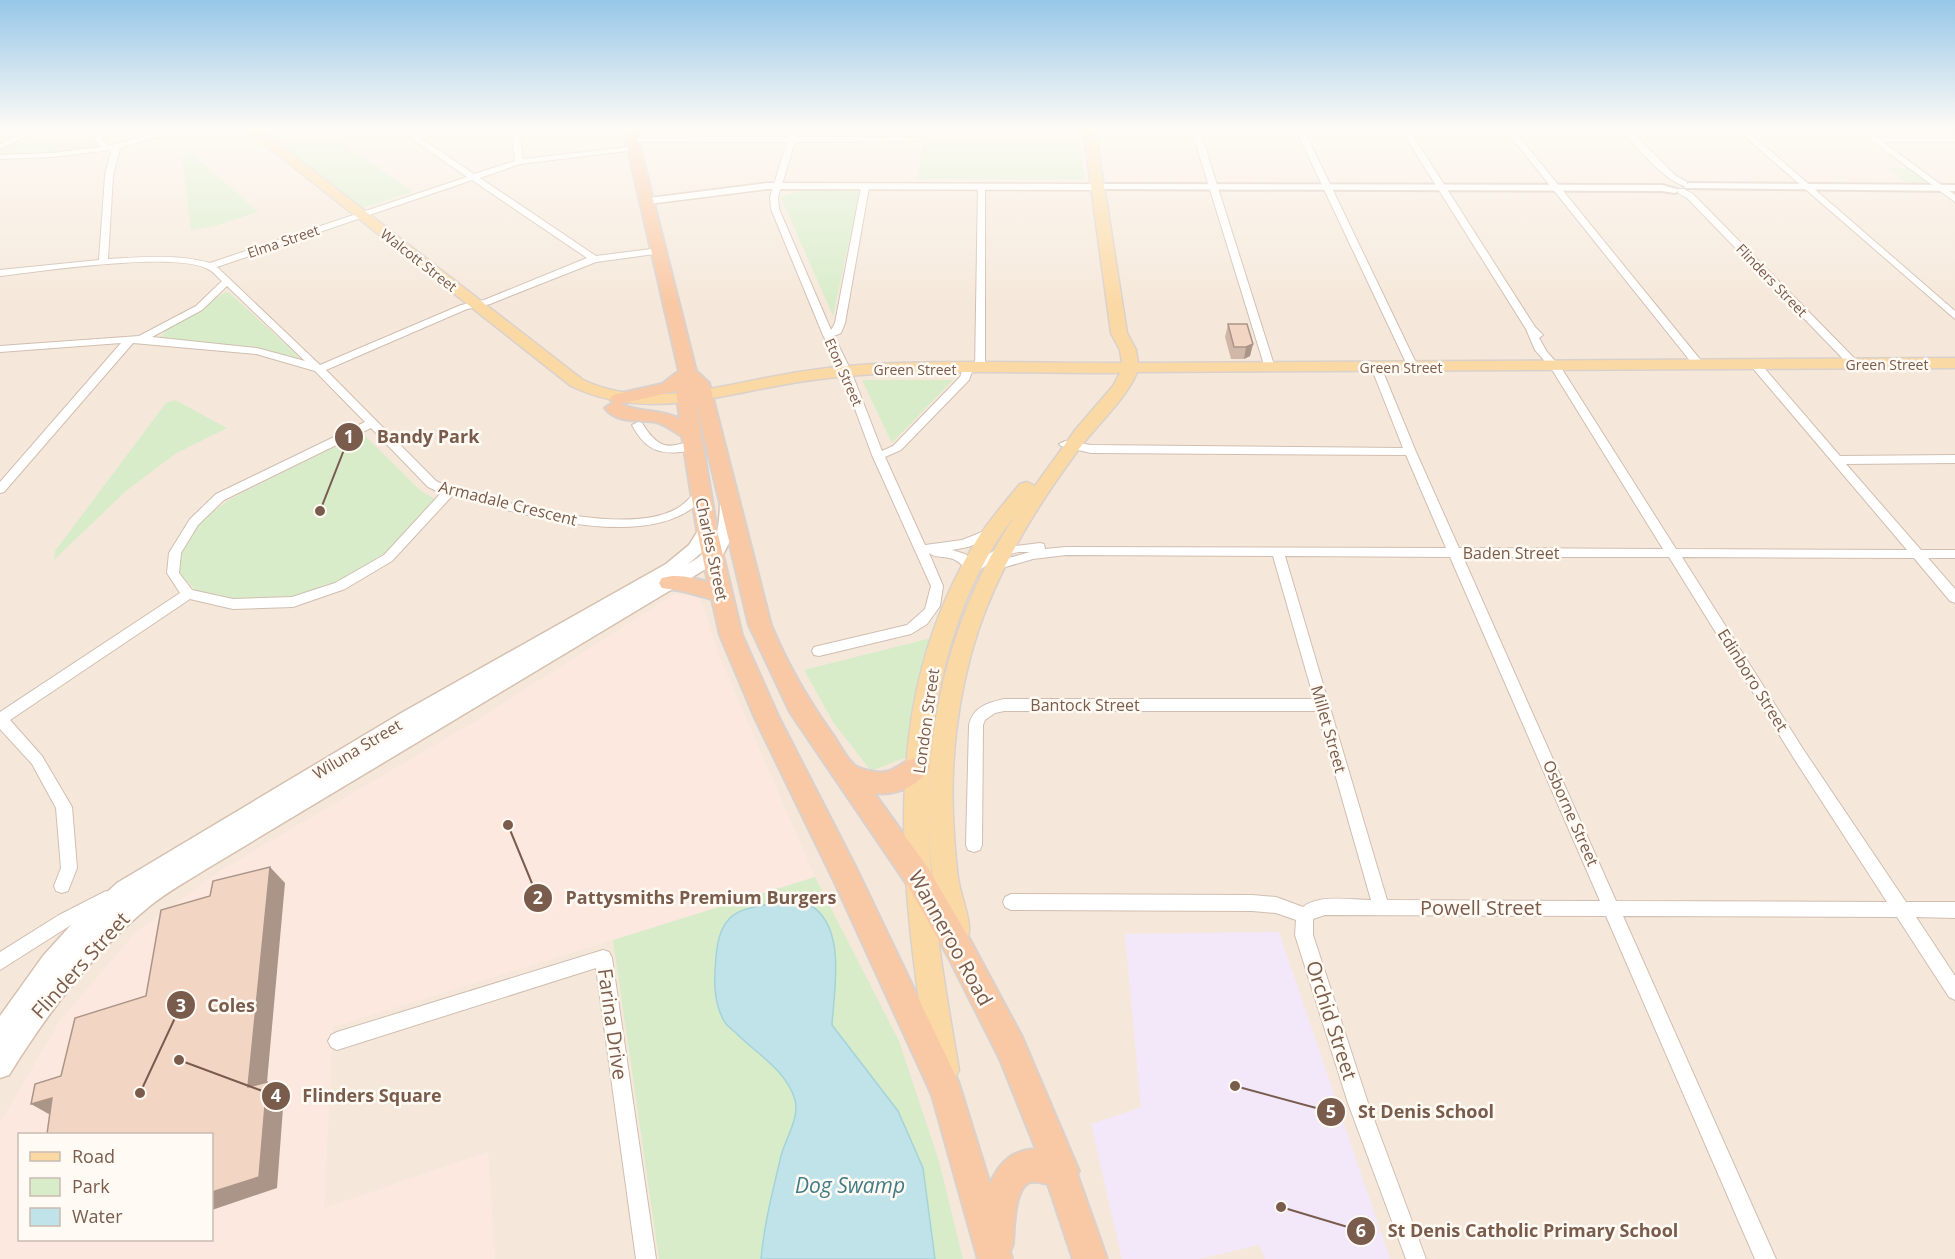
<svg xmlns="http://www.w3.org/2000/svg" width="1955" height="1259" viewBox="0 0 1955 1259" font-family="'Open Sans',sans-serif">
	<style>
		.residential { fill: #f5e8da; fill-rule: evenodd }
		.commercial { fill: #fde8e0; fill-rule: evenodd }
		.education { fill: #f3e8fa }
		.green { fill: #d8ecc9 }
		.water { fill: #bfe3e8; stroke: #a5d3da; stroke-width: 1.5 }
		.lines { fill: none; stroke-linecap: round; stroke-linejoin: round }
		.minor-casing { stroke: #d1beb0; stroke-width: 2 }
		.tertiary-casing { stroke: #d1beb0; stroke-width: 4 }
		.secondary-casing { stroke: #d6c0b0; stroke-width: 3 }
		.primary-casing { stroke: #dad1cd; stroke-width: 3 }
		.trunk-casing { stroke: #dad1cd; stroke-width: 4 }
		.minor { fill: #fff; fill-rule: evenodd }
		.tertiary { fill: #fff; fill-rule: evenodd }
		.secondary { fill: #fff; fill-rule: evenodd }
		.primary { fill: #fbd9a5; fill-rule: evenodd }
		.trunk { fill: #f9c8a4; fill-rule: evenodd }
		.wall { fill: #d1b7a8 }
		.shaded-wall { fill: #aa9588 }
		.building { fill: #f3d5c3; stroke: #aa9588; stroke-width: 1.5 }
		.labels { text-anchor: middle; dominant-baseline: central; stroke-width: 5; stroke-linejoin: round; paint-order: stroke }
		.far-street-label { font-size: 14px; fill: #7a5c4d; stroke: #fffaf3 }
		.street-label { font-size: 16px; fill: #7a5c4d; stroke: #fffaf3 }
		.near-street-label { font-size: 20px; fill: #7a5c4d; stroke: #fffaf3 }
		.near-water-label { font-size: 21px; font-style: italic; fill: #437c86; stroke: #fffaf3 }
		.leader { fill: none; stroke: #7a5c4d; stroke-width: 2 }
		.callout-dot { fill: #7a5c4d; stroke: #fffaf3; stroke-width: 2 }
		.mark-label { font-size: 18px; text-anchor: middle; font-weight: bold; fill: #fff }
		.callout-label { font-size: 18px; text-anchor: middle; font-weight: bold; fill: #7a5c4d; stroke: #fffaf3; stroke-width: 5; stroke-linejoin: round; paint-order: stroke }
	</style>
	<rect width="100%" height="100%" fill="#fdf6ec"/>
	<path class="residential" d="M0,128H1955V1259H0ZM20,1134H212V1240H20Z"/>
	<path class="commercial" d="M675,594L696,596L702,603L720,658L815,877L333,1027L324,1208L488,1152L495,1259H0V1123L60,1021L134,934L220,871L474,722ZM20,1134H212V1240H20Z"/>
	<path class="education" d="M1871,128H1955V134H1879Z
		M1279,932L1390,1259H1265L1259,1245L1199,1259H1122L1091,1124L1141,1107L1125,934Z"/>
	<path class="green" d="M43,128H83L98,144C84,155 21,155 0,156V150Z
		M290,128H323L412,192L357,210L265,138Z
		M924,128H1077L1085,180L918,179Z
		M191,153L258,212L218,225L191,230L182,155Z
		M1889,168L1911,169L1930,184C1915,194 1901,177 1889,168Z
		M803,190L860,191L833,316L781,197Z
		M225,292L230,293L299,357L295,359C251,343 206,346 161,337L166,330L193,315Z
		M862,380H953L892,443Z
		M175,400L227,428L175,454L126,491L54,560L55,551L166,403Z
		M362,433L421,491L435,499L386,552L340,582L297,597L242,600L196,591L179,573L181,553L200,522L230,499Z
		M931,638L907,757L871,771L833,722L804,670Z
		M815,877L899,1041L939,1161L963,1259H659L613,940Z"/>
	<path class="water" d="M792,900C798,901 805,902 810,905C847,927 834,990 832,1025L898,1111L923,1168L935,1259H761C764,1224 773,1190 781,1156C785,1140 800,1117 795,1100C786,1069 755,1053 735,1032C731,1029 725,1024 723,1019C713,1000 714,977 716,957C720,902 749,910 792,900Z"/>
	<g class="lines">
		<defs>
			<path id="minor" d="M31,128H42L0,149V144Z
				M84,128H93L108,146L174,128H188L120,148L113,176L108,259C142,257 177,254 210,263L467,177L396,128H406L474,174L515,161L511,128H519L523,159L637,146V150H634L520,164L480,178L596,256L659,248L664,251L662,253L596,262L490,304L467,309L326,370L436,481L453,489C507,502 625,537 676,509C684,505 690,497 697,491L701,490L707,494C658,558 517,512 452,496L392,561L345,589L293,607L233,609L190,599L10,720L42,756L72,807L77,868L68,891L62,893L56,891L54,886L61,868L56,808L32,764L0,729V712L180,593L167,573L169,553L190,519L216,494L365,422L315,371L256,354L133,343L4,492L0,493V482L121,343L0,352V346L139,336L196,306L222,281C217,277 213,271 208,269C175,251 41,271 0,276V270L99,260L105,176L111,150L53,157L0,159V155L53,153L101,147ZM472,180L587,258L484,300L461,305L320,365L217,267ZM227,286L305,361L257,348L152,337L202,310ZM371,428L428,487L441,493L384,555L335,583L292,597L233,599L192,590L179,573L181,553L198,525L224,500Z
				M267,128H280L256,136L252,134Z
				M791,128H799L796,137H917L921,139L917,141L795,142L778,197L779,209L831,330L835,323L861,187L865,185L869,187L845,323L841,333L834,336L851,371L882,451L893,446L960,377L964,367H972L973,369L969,380L901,450L885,457L925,545L962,540L987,530H995L997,533L995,536L968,547L952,550L965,554L975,562L999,548L1040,543L1044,544L1045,549L1066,547L1446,548L1406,455L1091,453L1061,446L1059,444L1065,441L1091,445L1403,448L1371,367L1376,364L1381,367L1416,452L1459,548L1663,549L1551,368L1535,350L1526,329L1400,128H1408L1535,327L1543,335L1539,338L1547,352L1560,366L1676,549L1907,550L1751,366V362H1759L1840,456L1955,455V463L1846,464L1921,550H1955V558H1928L1955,589V603L1950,601L1914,558L1682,557L1803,749L1906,902H1955V918L1916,917L1955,976V1000L1949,997L1897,917L1623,916L1776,1259H1755L1606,916L1325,915L1313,919V935L1368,1103L1426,1259H1406L1348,1103L1295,935L1296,920L1276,913L1252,911L1011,910L1005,907L1003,902L1005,897L1011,894L1252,895L1276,897L1303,907C1320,894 1350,900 1371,900L1317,711H1004L995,713L985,720L983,725L982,845L980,850L974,852L968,850L966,845L969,725C973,707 987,703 1004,699H1314L1273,556L1066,555L1033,559L995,570L990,569L989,566L990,563L973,574C965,571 962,562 953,559C944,556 935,558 929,553L943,586L940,606L927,624L911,634L819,656L814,655L812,651L814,647L907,625L925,609L931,586L872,455L841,371L823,335L771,209L770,197L787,142H632L628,140L632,138L788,137ZM1019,552H1030L991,563L1007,554ZM1285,556L1450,557L1600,901L1387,900ZM1463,557H1669L1793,757L1887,902L1616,901Z
				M1191,128H1199L1275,368L1274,370H1266L1265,368Z
				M1295,128H1303L1418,367L1417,369L1413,370L1408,367Z
				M1504,128H1512L1703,363V367H1695Z
				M1619,128H1628L1676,176L1687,182V186C1670,187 1632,142 1619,128Z
				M1735,128H1744L1955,311V319Z
				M1855,128H1864L1877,138H1955V142H1883L1955,195V202Z
				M978,185L985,187V369L980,372L975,369Z
				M1678,189H1684L1693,194L1858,362V366H1850L1687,198L1678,193Z
				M638,422L642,423C668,466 681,432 699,447C693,451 687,451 680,452C656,455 643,446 632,425Z
				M106,891L112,894L114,899L112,904L71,925L0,970V952L59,915Z
				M603,950L609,952L612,958L656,1259H636L596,968L337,1050L331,1047L328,1041L331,1035L337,1032Z"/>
			<path id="tertiary" d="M1689,183L1955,185V191L1685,188L1684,186Z
				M1098,184L1662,185L1680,190L1675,193L1662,191L1094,189L1093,187Z"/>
			<path id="secondary" d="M767,183L1098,184L1104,187L1098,190L767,189L649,204L643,201L649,198Z
				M728,501L734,502C743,519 728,547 719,561L213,865C192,878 170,890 151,905C93,952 48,1012 9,1075L0,1078V1016L43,956L71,925L117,883L403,712L666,564L689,545L701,526H713L715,530L701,553L687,565C716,547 718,540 720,506L722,502Z"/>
			<path id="primary" d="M244,128H258L583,380C643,408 708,389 771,377C805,370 840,366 875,364C957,360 1040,363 1122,363L1120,350L1111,333L1083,128H1095L1127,333L1136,350L1138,363L1955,358V368L1137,372C1127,398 1096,426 1079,449C1038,504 1000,565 978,631C957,695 949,766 954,833C955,850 956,867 959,883C961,896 971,920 969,932C969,935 967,938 965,941L956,944L947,941C936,917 934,886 931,860C920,737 948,617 1016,514C988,549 968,591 954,634C908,779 934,924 959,1070L954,1080L944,1085L934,1080L929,1070C902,887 874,704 978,538C991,518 1006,501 1020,484L1027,482L1035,486L1076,429L1113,386L1120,373C1039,373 956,370 875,374C840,376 805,380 771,387C702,400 638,418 571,386Z"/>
			<path id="trunk" d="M623,128H635L696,371L709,383L771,625C788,666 809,702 835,738C840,746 846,758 854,765C859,769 869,771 875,772C899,776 904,752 926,760L930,767C920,786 895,796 874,793L928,868L970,940L1022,1037L1079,1171L1077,1174L1107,1259H1073L1048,1184C1042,1183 1034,1180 1028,1183C1014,1191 1014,1229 1013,1244L1010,1251L1012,1259H978L932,1095L836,885L755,718L720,635L712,599L683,591L662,588L659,583L662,578C679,573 692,578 708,582L697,530L682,436C674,432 665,424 656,422C639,419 617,424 605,408L613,403L610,399L613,395L662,384L679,371ZM676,391L680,419C661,409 640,413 620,404ZM695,398L749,625L790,712L908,886L950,960L1000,1059L1036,1149C1012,1150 999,1163 990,1184L958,1081L857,870L779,718L742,635L717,530Z"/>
		</defs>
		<use href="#minor" class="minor-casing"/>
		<use href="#tertiary" class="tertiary-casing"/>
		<use href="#secondary" class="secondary-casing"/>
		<use href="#primary" class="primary-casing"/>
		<use href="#trunk" class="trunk-casing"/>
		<use href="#minor" class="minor"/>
		<use href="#tertiary" class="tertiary"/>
		<use href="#secondary" class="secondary"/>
		<use href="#primary" class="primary"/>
		<use href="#trunk" class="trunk"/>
	</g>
	<path class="wall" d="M1228,324L1253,344L1250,356L1244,359H1231L1225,337Z"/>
	<path class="shaded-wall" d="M1253,344L1250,356L1244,359L1246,347Z
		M270,867L285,883L267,1082L284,1095L277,1188L212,1210V1192L248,1087Z
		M52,1098L54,1117L31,1104Z"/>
	<path class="building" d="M1228,324H1247L1253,344L1246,347H1234Z
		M270,867L248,1087L267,1082L259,1177L212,1192V1134H47L52,1098L31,1104L35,1084L61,1076L75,1018L146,996L161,910L210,896L213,881Z"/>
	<linearGradient id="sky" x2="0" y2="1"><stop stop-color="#97c7e8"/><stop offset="0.42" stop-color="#fefbf6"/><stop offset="1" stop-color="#fefbf6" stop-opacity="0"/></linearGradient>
	<rect width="1955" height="305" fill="url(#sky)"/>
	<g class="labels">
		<g class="far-street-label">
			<text transform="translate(283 241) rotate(-19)">Elma Street</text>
			<text transform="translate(419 260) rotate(38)">Walcott Street</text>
			<text transform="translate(1772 280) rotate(46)">Flinders Street</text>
			<text x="1887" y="364">Green Street</text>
			<text x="1401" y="367">Green Street</text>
			<text x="915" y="369">Green Street</text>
			<text transform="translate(844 372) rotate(66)">Eton Street</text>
		</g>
		<g class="street-label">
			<text transform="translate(508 503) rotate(14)">Armadale Crescent</text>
			<text transform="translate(712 549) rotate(78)">Charles Street</text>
			<text x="1511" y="553">Baden Street</text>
			<text transform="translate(1753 680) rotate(58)">Edinboro Street</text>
			<text x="1085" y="705">Bantock Street</text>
			<text transform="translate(926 721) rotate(-82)">London Street</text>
			<text transform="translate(1329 729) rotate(74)">Millet Street</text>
			<text transform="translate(357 749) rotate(-31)">Wiluna Street</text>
			<text transform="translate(1571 813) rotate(66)">Osborne Street</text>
		</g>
		<g class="near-street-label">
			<text x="1481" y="907">Powell Street</text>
			<text transform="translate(951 938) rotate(61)">Wanneroo Road</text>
			<text transform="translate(80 965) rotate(-48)">Flinders Street</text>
			<text transform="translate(1332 1020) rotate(72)">Orchid Street</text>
			<text transform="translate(613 1024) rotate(82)">Farina Drive</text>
		</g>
		<g class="near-water-label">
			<text x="850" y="1185">Dog Swamp</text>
		</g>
	</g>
	<path class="leader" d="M320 511L349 437M508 825L538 898M140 1093L181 1005M179 1060L276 1096M1235 1086L1331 1112M1281 1207L1361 1231"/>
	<g class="callout-dot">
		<circle cx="320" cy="511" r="6"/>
		<circle cx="508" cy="825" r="6"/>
		<circle cx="140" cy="1093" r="6"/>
		<circle cx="179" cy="1060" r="6"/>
		<circle cx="1235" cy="1086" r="6"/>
		<circle cx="1281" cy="1207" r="6"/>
		<circle cx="349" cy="437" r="15"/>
		<circle cx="538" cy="898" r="15"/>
		<circle cx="181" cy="1005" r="15"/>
		<circle cx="276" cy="1096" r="15"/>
		<circle cx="1331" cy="1112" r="15"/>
		<circle cx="1361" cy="1231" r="15"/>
	</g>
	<g class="mark-label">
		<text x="349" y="443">1</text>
		<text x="538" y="904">2</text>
		<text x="181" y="1012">3</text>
		<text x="276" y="1102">4</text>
		<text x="1331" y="1118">5</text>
		<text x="1361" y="1237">6</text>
	</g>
	<g class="callout-label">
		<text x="428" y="443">Bandy Park</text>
		<text x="701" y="904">Pattysmiths Premium Burgers</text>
		<text x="231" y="1012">Coles</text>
		<text x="372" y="1102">Flinders Square</text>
		<text x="1426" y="1118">St Denis School</text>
		<text x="1533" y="1237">St Denis Catholic Primary School</text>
	</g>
	<rect x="18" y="1133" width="195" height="108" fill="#fffaf3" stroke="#cabbb1" stroke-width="1.5"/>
	<rect x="30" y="1152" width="30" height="9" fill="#fbd9a5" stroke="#cabbb1" stroke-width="1.5"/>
	<text x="72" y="1163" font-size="18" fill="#7a5c4d">Road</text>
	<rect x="30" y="1178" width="30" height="18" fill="#d8ecc9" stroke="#cabbb1" stroke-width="1.5"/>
	<text x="72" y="1193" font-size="18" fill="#7a5c4d">Park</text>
	<rect x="30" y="1208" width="30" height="18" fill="#bfe3e8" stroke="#cabbb1" stroke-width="1.5"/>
	<text x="72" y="1223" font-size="18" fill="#7a5c4d">Water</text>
</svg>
